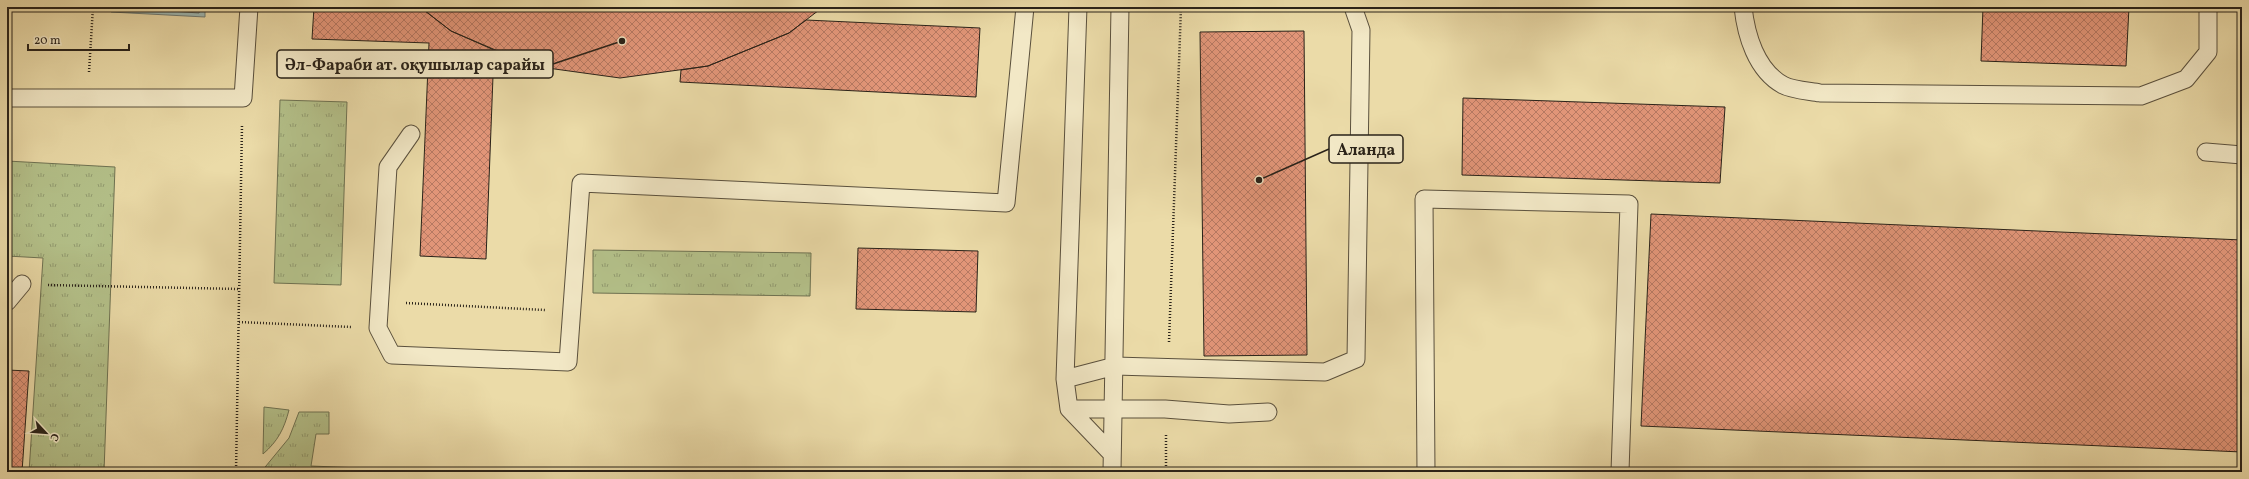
<svg xmlns="http://www.w3.org/2000/svg" width="2249" height="479" viewBox="0 0 2249 479" font-family="Vollkorn,serif">
	<style>
		.grass { fill: url(#grass-tufts); stroke: #6e7252 }
		.water { fill: #9db8b3; stroke: #6f7c75 }
		.lines { fill: none; stroke-linecap: round; stroke-linejoin: round }
		.shore { stroke: #636d66; stroke-width: 1 }
		.building { fill: url(#building-cross-hatch); stroke: #292219 }
		.service-casing { stroke: #5a503d; stroke-width: 19 }
		.path { stroke: #292219; stroke-width: 2.5; stroke-dasharray: 1 2; stroke-linecap: butt }
		.service { stroke: #f2e8c6; stroke-width: 17 }
		.leader { fill: none; stroke: #292219; stroke-width: 1.5 }
		.callout-dot { fill: #292219; stroke: #f2e8c6; stroke-width: 1.5 }
		.callout { fill: #f2e8c6; stroke: #292219; stroke-width: 1.5 }
		.callout-label { font-size: 16px; text-anchor: middle; font-weight: bold; fill: #292219 }
	</style>
	<defs>
		<pattern id="grass-tufts" width="24" height="20" patternUnits="userSpaceOnUse"><rect width="24" height="20" fill="#b4c18a"/><path d="M3 7l-1-3M5 7V3M7 7l1-3M15 17l-1-3M17 17v-4M19 17l1-3" fill="none" stroke="#929c70"/></pattern>
		<pattern id="building-cross-hatch" width="8" height="8" patternUnits="userSpaceOnUse"><rect width="8" height="8" fill="#e19578"/><path d="M0 0l8 8M0 8l8-8" fill="none" stroke="#b67962"/></pattern>
	</defs>
	<rect width="100%" height="100%" fill="#ebdba8"/>
	<filter id="stains"><feTurbulence type="fractalNoise" baseFrequency=".005" numOctaves="4"/><feColorMatrix values="0 0 0 0 .2 0 0 0 0 .09 0 0 0 0 .02 0 0 0 .5 -.17"/></filter>
	<radialGradient id="worn" r=".72"><stop offset=".6" stop-color="#630" stop-opacity="0"/><stop offset="1" stop-color="#630" stop-opacity=".3"/></radialGradient>
	<path class="grass" d="M280,100L347,102L341,285L274,283Z
		M7,161L115,167L104,472H29L43,258L7,256Z
		M593,250L811,253L810,296L593,293Z
		M264,407L289,410C284,429 278,441 263,454Z
		M299,412H329V434H316L311,466L459,472H261L289,438Z"/>
	<path class="water" d="M111,7H205V17L111,12Z"/>
	<g class="lines">
		<path class="shore" d="M115,7L199,13L201,7"/>
	</g>
	<path class="building" d="M314,7H420L451,31L494,50L486,259L420,256L429,43L312,39Z
		M420,7H823L789,33L708,66L620,78L533,66L451,31Z
		M1983,7H2129L2126,66L1981,61Z
		M806,20L980,28L976,97L680,82L681,70L708,66L789,33Z
		M1304,31L1307,355L1204,356L1200,32Z
		M1463,98L1725,107L1720,183L1462,175Z
		M1651,214L2242,240V452L1641,426Z
		M858,248L978,251L976,312L856,309Z
		M7,370L29,371L22,472H7Z"/>
	<g class="lines">
		<defs>
			<path id="service" d="M1078,7L1065,379L1069,409L1112,454
				M1743,7C1746,35 1756,70 1783,85C1792,90 1809,91 1820,93L2141,96L2186,79L2208,52V7
				M7,98H243L249,7
				M411,134L388,167L378,328L392,355L568,362L581,183L1006,203L1025,7
				M2206,152L2242,155
				M7,302L22,284
				M1065,379L1115,366L1325,372L1356,359L1361,30L1353,7
				M1069,409H1165L1229,414L1268,412
				M1112,472L1120,7
				M1426,472L1424,199L1629,204L1620,472"/>
		</defs>
		<use href="#service" class="service-casing"/>
		<path class="path" d="M89,72L93,7
			M48,285L239,289
			M406,303L545,310
			M239,322L351,327
			M1169,342L1181,7
			M1166,435V472
			M236,472L242,125"/>
		<use href="#service" class="service"/>
	</g>
	<path class="leader" d="M622 41L553 64M1259 180L1329 149"/>
	<g class="callout-dot">
		<circle cx="622" cy="41" r="4"/>
		<circle cx="1259" cy="180" r="4"/>
	</g>
	<g class="callout">
		<rect x="277" y="50" width="276" height="28" rx="4"/>
		<rect x="1329" y="135" width="74" height="28" rx="4"/>
	</g>
	<g class="callout-label">
		<text x="415" y="70">Әл-Фараби ат. оқушылар сарайы</text>
		<text x="1366" y="155">Аланда</text>
	</g>
	<rect width="2249" height="479" fill="none" stroke="#ebdba8" stroke-width="24"/>
	<rect x="8" y="8" width="2233" height="463" fill="none" stroke="#292219" stroke-width="2"/>
	<rect x="12" y="12" width="2225" height="455" fill="none" stroke="#292219"/>
	<g transform="translate(46 433) rotate(116)" stroke="#f2e8c6" stroke-width="3" paint-order="stroke">
	<path d="M0-3L7 15L0 10L-7 15Z" fill="#292219"/>
	<text y="-6" font-size="11" font-weight="bold" text-anchor="middle" fill="#292219">С</text>
	</g>
	<path d="M28 44v6h101v-6" fill="none" stroke="#292219" stroke-width="2"/>
	<text x="34" y="44" font-size="12" fill="#292219" stroke="#f2e8c6" stroke-width="3" paint-order="stroke">20 m</text>
	<rect width="100%" height="100%" filter="url(#stains)"/>
	<rect width="100%" height="100%" fill="url(#worn)"/>
</svg>
